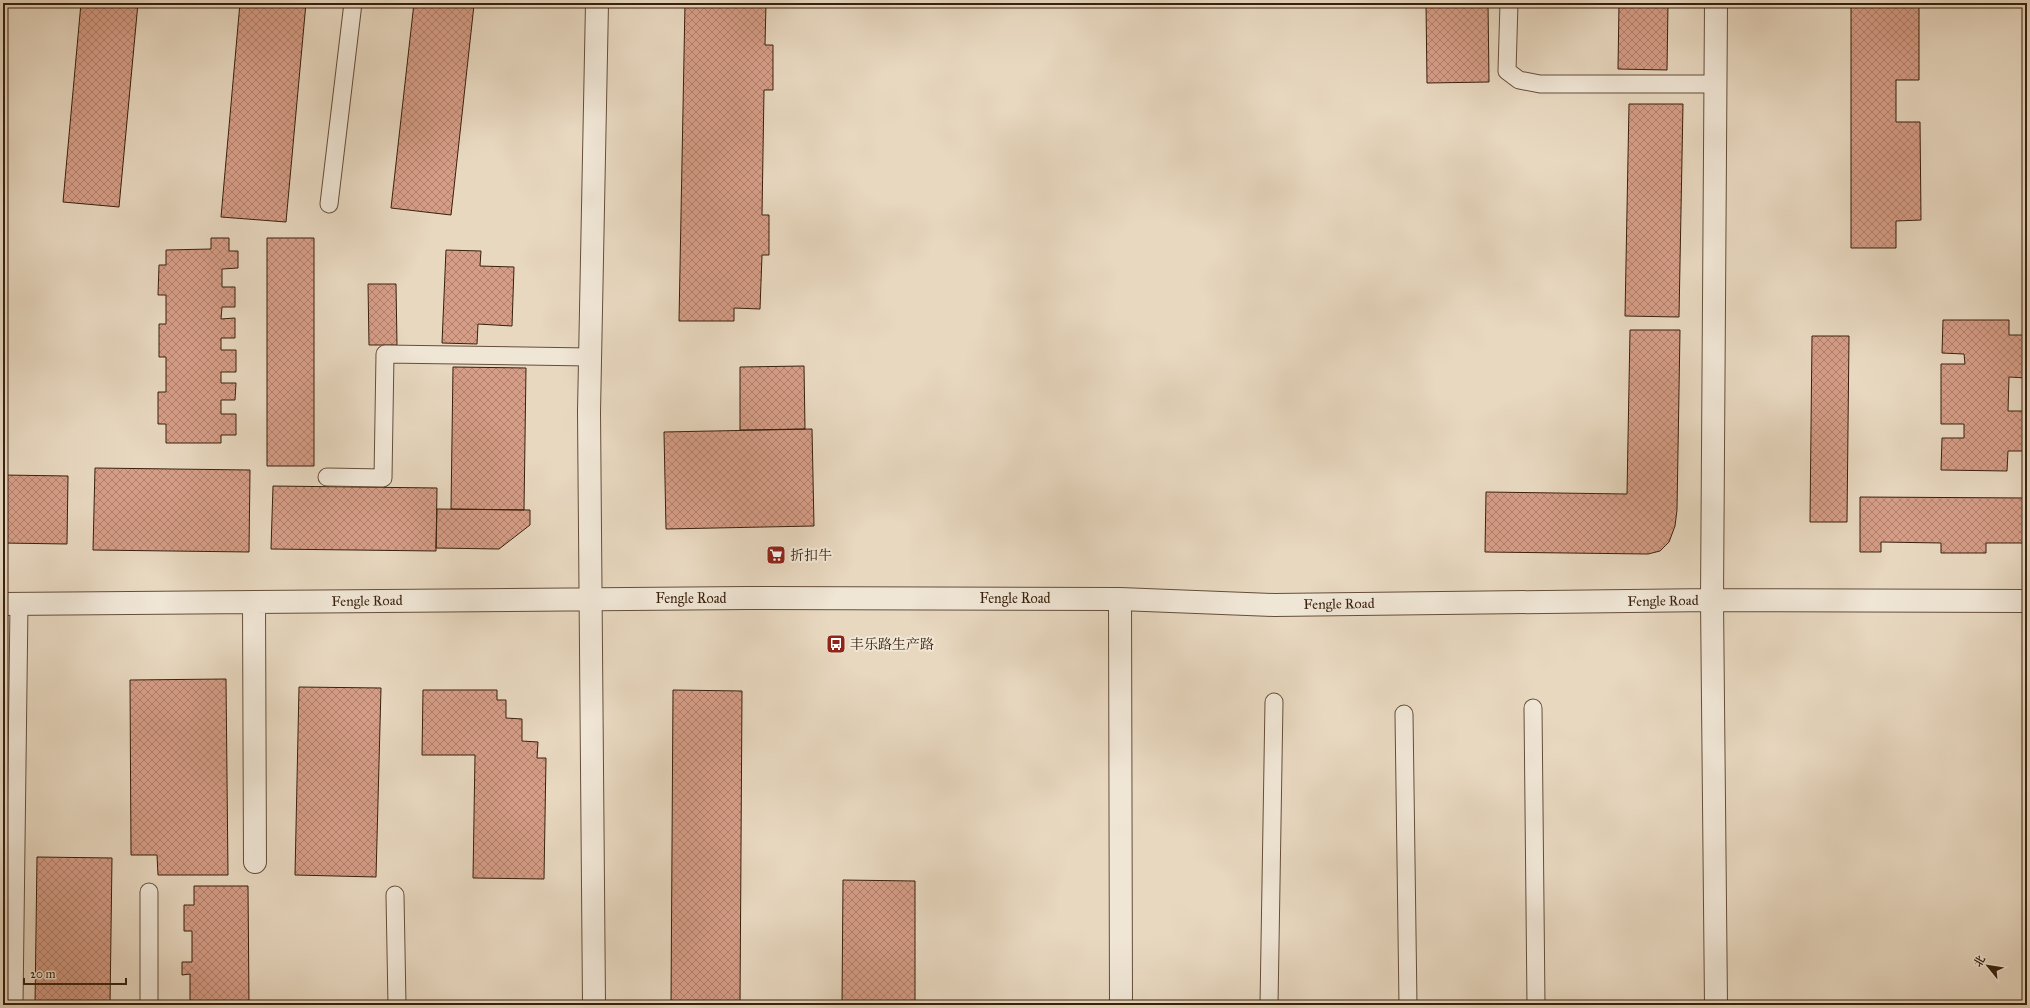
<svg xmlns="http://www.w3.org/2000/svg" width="2030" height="1008" viewBox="0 0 2030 1008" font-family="'IM FELL Great Primer','Noto Serif SC',serif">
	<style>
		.building { fill: url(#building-cross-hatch); stroke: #39200d }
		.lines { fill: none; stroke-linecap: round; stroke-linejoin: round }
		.lane-casing { stroke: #654e3a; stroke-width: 19 }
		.street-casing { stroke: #654e3a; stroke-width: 24 }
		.lane { stroke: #f0e6d6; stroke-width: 17 }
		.street { stroke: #f0e6d6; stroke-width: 22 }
		.labels { text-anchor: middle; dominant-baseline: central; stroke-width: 4; stroke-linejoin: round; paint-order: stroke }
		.poi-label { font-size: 14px; fill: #39200d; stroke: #f0e6d6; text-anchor: start }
		.street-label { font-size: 14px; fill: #39200d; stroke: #f0e6d6 }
	</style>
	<defs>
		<pattern id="building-cross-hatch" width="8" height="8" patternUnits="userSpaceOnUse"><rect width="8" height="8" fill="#d69d87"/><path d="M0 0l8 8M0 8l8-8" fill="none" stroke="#af806d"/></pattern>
	</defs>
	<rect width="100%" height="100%" fill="#e8d8c0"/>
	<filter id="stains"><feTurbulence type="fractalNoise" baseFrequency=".005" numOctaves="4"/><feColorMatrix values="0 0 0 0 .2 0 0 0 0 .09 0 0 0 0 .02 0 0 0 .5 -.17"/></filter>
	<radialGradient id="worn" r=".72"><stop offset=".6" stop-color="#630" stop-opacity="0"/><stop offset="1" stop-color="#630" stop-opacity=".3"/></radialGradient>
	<path class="building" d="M81,3H138L119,207L63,202Z
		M240,3H306L286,222L221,217Z
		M414,3H455L474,5L451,215L391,208Z
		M685,3H766L765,45H773V90H764L762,215H769V255H762L760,309L734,308V321H679Z
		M1426,3H1488L1489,82L1427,83Z
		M1619,3H1668L1667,70L1618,69Z
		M1851,3H1919V80H1896V122H1920L1921,220L1896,221V248H1851Z
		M1629,104H1683L1679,317L1625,316Z
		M3,232H6L3,350Z
		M211,238H229V251H238V268L222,269V287H235V307H222L221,319L235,318V338H221V350H236V372H221V383H236L235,400H221V414H236V435H221V443H166V424H158V392H166V357H159V324H166V295H158L159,265H166V250L211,249Z
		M267,238H314V466H267Z
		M446,250L481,251L480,266L514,267L512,326L478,324L477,344L442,343Z
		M368,284H396L397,345H369Z
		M1943,320H2009V335H2027V378L2009,377L2008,411H2027V451H2008L2007,471L1941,470L1942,438H1964V424H1941V364H1965L1964,354L1942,353Z
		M1630,330H1680L1677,510L1675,526L1669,542L1660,551L1648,554L1485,552L1486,492L1627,494Z
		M1812,336H1849L1847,522H1810Z
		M804,366L805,429L740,430V367Z
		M453,367L526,368L524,510L451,509Z
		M812,429L814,526L666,529L664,432Z
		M95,468L250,470L249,552L93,550Z
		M3,475L68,476L67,544L3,543Z
		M273,486L437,488L436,551L271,549Z
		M1860,497L2027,498V543H1986V553H1941V543L1881,542V552H1860Z
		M437,509L530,510V525L499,549L436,548Z
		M226,679L228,875H158L157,855H131L130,680Z
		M299,687L381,688L376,877L295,875Z
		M423,690H497V700H506V718L522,719V741L538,742L537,758H546L544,879L473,878L475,755H422Z
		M673,690L742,691L740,1005H671Z
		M37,857L112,858L110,1005H35Z
		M843,880L915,881V1005H842Z
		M194,886H248L249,1005H190V974L182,975V962H192V931H184V905H194Z"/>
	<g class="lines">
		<defs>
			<path id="lane" d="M1509,3L1507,71L1519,80L1540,84H1715
				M329,204L353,3
				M327,477L383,478L385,354L590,357
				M1533,708L1536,1005
				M1404,714L1408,1005
				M149,892V1005
				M395,895L397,1005
				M14,1005L19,604
				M1269,1005L1274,702"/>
			<path id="street" d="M1716,3L1712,600L1716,1005
				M1120,599L1121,1005
				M254,602L255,862
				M3,604L748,598L1120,599L1274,605L1712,600L2027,601
				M594,1005L589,412L597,3"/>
		</defs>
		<use href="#lane" class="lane-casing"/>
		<use href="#street" class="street-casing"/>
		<use href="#lane" class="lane"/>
		<use href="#street" class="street"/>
	</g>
	<defs>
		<symbol id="supermarket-square" viewBox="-11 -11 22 22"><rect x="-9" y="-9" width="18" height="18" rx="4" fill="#8f2418" stroke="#f0e6d6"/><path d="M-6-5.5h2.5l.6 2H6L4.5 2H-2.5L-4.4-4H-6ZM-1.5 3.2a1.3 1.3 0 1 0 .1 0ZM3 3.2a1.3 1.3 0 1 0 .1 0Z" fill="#fff"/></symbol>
		<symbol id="bus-square" viewBox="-11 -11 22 22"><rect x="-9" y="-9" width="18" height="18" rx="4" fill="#8f2418" stroke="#f0e6d6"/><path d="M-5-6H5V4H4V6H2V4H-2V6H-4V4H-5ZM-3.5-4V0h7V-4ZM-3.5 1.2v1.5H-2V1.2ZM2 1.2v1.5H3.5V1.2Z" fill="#fff"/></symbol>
	</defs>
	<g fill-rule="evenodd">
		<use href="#supermarket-square" x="765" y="544" width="22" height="22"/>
		<use href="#bus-square" x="825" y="633" width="22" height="22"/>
	</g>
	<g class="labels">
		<g class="poi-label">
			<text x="790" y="555">折扣牛</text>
			<text x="850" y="644">丰乐路生产路</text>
		</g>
		<g class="street-label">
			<text x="691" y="598">Fengle Road</text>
			<text x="1015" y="598">Fengle Road</text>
			<text transform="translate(367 601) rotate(-1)">Fengle Road</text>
			<text transform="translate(1663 601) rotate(-1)">Fengle Road</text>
			<text transform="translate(1339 604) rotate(-1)">Fengle Road</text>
		</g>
	</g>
	<rect width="2030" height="1008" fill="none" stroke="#e8d8c0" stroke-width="16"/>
	<rect x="4" y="4" width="2022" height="1000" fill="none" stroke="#39200d" stroke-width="2"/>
	<rect x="8" y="8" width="2014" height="992" fill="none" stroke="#39200d"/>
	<g transform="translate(1988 966) rotate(300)" stroke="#f0e6d6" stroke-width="3" paint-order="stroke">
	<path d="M0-3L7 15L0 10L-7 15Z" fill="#39200d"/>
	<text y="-6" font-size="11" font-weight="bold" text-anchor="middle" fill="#39200d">北</text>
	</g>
	<path d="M24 978v6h102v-6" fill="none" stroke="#39200d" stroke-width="2"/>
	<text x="30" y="978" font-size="12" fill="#39200d" stroke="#f0e6d6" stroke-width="3" paint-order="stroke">20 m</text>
	<rect width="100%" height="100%" filter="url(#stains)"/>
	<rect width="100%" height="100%" fill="url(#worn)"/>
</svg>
